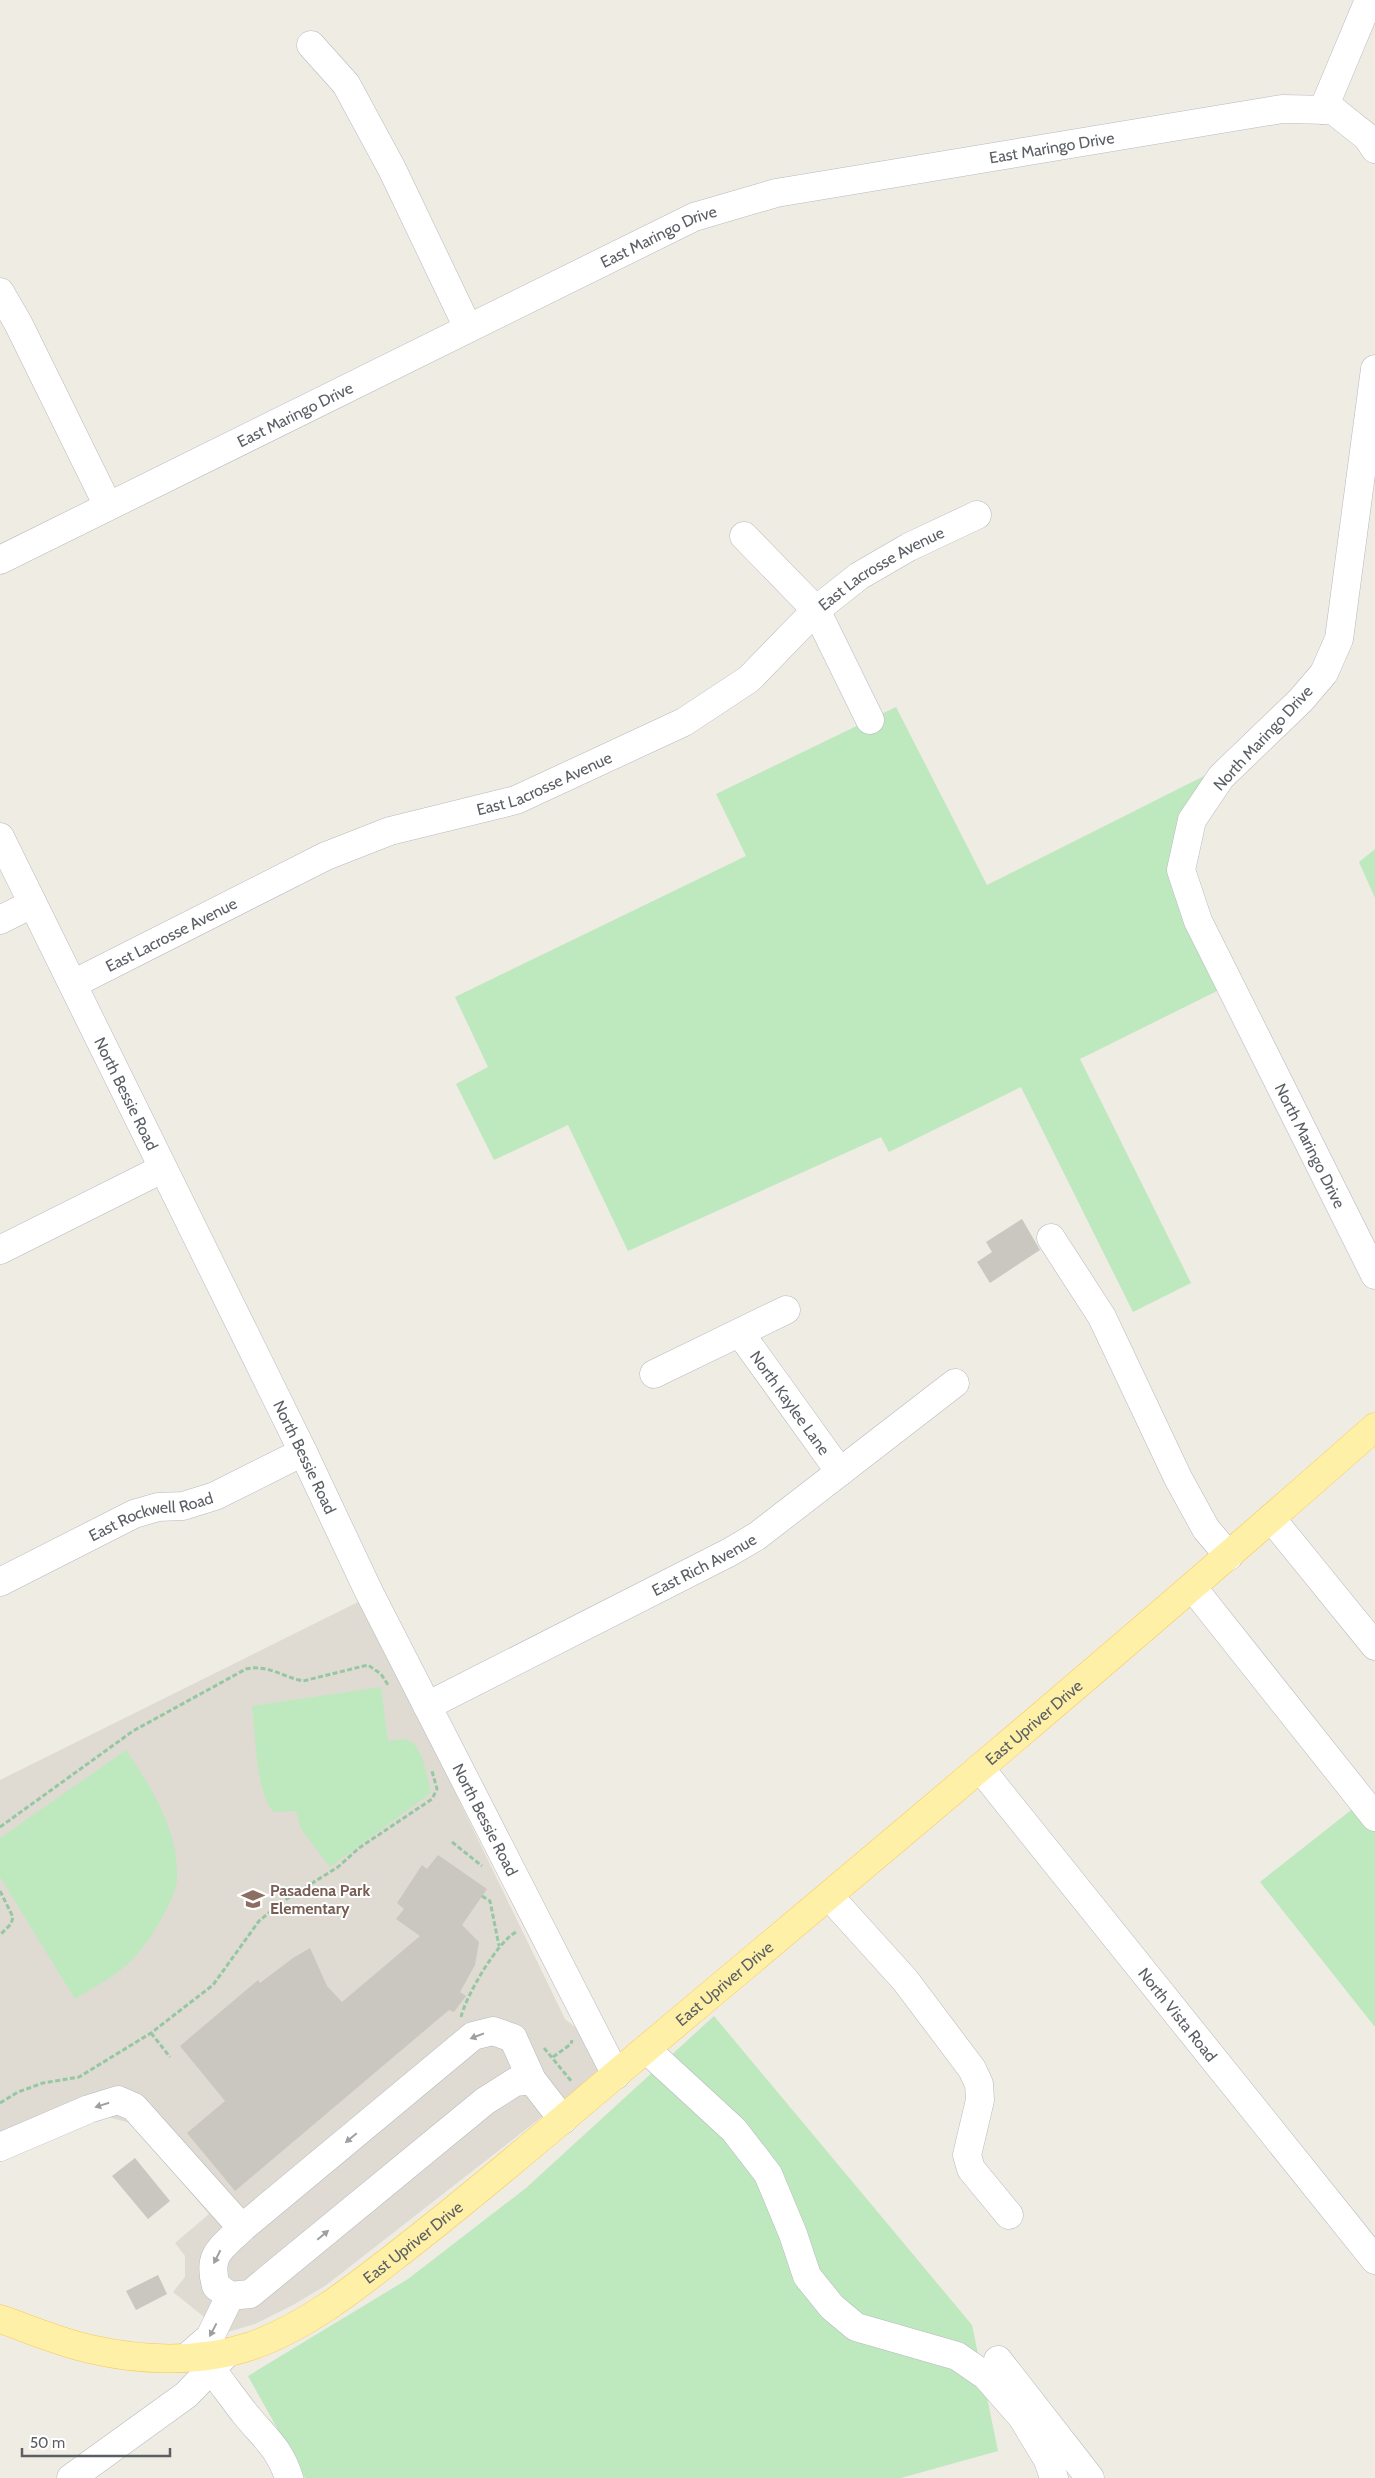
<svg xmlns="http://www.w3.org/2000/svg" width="1375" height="2478" viewBox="0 0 1375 2478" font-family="Cabin,sans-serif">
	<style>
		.education { fill: #dfdbd2 }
		.green { fill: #bee8be }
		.building { fill: #cac6c0 }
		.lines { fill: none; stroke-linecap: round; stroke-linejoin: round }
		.minor-casing { stroke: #b6b9be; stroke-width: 29 }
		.major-casing { stroke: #f9c952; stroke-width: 29 }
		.path { stroke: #95c7a3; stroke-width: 3; stroke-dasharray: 5 2.5; stroke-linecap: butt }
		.minor { stroke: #fff; stroke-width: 28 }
		.major { stroke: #fff0a8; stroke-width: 28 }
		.oneway { fill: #9d9fa3 }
		.labels { text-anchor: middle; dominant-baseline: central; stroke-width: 4; stroke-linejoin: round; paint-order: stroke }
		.street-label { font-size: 16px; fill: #5b5f65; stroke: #fff }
		.education-label { font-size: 16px; font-weight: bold; fill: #785e54; stroke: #fff; text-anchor: start }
	</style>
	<rect width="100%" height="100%" fill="#efece3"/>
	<path class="education" d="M362,1600L565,2019L581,2032L602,2070L325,2286L293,2305L255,2324L224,2333L173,2292L185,2277V2256L175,2243L209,2214L131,2123L96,2114L0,2156V1780Z"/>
	<path class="green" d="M896,707L987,885L1208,774L1177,821L1172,863L1219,990L1080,1059L1191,1283L1133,1312L1021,1087L889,1152L881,1137L628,1251L568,1125L494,1160L456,1084L488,1067L455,997L746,856L716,794Z
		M1375,849V898L1359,862Z
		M381,1687L388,1741C395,1740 401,1738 408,1740C424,1747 427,1778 431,1793L330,1867L301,1829L296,1811L274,1812C256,1797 255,1730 252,1706Z
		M126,1750C152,1788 179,1831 177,1879C176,1898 152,1937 139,1952C123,1972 96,1986 75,1999L0,1877V1838Z
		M1355,1807L1375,1832V2027L1260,1882Z
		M714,2016L972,2325L998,2451L901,2478H305L248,2376L408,2279L526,2188Z"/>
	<path class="building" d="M1022,1219L1040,1250L990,1283L977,1262L992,1252L986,1242Z
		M438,1855L487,1889L462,1925L479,1942L475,1965L460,1992L466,1996L454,2012L449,2010L235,2191L187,2133L225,2101L180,2046L258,1980L260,1983L293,1958L310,1948L327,1986L342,2002L420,1936L396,1919L404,1909L397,1903L422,1865L427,1869Z
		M135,2158L170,2201L148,2219L112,2176Z
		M158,2275L167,2294L136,2310L126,2291Z"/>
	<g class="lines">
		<defs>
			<g id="minor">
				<path d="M311,45L346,84L392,169L468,328"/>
				<path d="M1323,110L1369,0"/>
				<path d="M0,292L18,323L108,506"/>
				<path id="s1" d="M1375,369L1339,639L1324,673L1301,700L1221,777L1192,820L1181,870L1198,921L1375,1275"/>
				<path d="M744,536L816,610L870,720"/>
				<path id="s2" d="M0,560L694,217L776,193L1282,109L1333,110L1367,137L1375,149"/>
				<path id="s3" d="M0,837L303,1452L369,1592L616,2075"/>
				<path d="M0,920L32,904"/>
				<path id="s4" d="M73,984L326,856L390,831L516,800L684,722L749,679L816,610L859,576L909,547L977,515"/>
				<path d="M1051,1238L1102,1317L1178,1478L1206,1529L1229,1556"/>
				<path d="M0,1250L162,1169"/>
				<path id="s5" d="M740,1333L840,1472"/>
				<path d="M654,1374L786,1310"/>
				<path d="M1271,1518L1375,1646"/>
				<path id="s6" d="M0,1582L134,1514L158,1507L183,1506L215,1496L303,1452"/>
				<path d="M1193,1588L1375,1817"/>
				<path id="s7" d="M427,1706L730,1552L757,1536L955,1383"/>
				<path id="s8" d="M980,1768L1375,2260"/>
				<path d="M829,1896L905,1980L972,2069L979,2084L980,2100L967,2155L971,2169L1009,2215"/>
				<path d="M646,2049L734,2130L768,2174L793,2234L807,2276L832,2307L856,2327L957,2356L986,2376L1022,2417L1048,2460L1054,2478"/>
				<path d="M532,2080L515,2082L485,2101L250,2294L230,2296L216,2286C207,2254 221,2249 242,2228L473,2036L493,2031L513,2038L532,2080L563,2120"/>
				<path d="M0,2147L89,2109L118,2100L134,2107L242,2228"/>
				<path d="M187,2357L210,2337L230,2296"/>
				<path d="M998,2360L1090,2478"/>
				<path d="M211,2369C223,2384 234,2400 246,2415C265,2438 280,2449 289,2478"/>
				<path d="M71,2478L186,2395L226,2354"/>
			</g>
			<g id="major">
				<path id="s9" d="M0,2319C29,2329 59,2342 90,2349C141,2361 201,2363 251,2346C308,2326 357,2286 403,2250C478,2192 550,2130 622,2069C875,1857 1128,1645 1375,1427"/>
			</g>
		</defs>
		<use href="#minor" class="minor-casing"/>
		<use href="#major" class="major-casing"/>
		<path class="path" d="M0,1827L133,1731L246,1669C267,1664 283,1677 303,1681L368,1665L381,1674L388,1685
			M452,1842L482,1866
			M0,1891L13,1917L11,1924L0,1935
			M482,1896L490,1901L499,1946
			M461,2017C466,1996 497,1942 516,1932
			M151,2033L170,2057
			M544,2048L572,2082
			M553,2057L571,2044L572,2040
			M0,2103L18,2092L43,2083L79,2077L151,2033L213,1985L259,1921L282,1902L338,1867L359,1848L432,1799L437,1789L432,1771"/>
		<use href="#minor" class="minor"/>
		<use href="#major" class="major"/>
	</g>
	<defs><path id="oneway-solid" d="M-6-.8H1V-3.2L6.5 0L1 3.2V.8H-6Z" transform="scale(1.25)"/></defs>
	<g class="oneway">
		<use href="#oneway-solid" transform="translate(477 2036) rotate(159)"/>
		<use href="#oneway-solid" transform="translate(102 2105) rotate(163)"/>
		<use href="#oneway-solid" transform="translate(351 2138) rotate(140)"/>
		<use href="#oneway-solid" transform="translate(323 2235) rotate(-40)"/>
		<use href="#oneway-solid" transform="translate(217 2257) rotate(117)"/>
		<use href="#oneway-solid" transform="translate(213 2330) rotate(118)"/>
	</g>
	<defs>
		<symbol id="school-bare" viewBox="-9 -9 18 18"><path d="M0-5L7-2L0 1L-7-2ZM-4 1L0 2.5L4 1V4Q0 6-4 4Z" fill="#8d6e63" stroke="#fff" stroke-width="2.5" paint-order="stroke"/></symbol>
	</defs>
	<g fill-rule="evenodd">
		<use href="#school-bare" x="237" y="1883" width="32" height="32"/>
	</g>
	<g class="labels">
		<g class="street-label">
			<text stroke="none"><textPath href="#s2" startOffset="1139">East Maringo Drive</textPath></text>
			<text stroke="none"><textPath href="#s2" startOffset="734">East Maringo Drive</textPath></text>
			<text stroke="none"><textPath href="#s2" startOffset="329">East Maringo Drive</textPath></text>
			<text stroke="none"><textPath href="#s4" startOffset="919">East Lacrosse Avenue</textPath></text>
			<text transform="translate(1263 738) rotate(-47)">North Maringo Drive</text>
			<text stroke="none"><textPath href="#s4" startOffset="514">East Lacrosse Avenue</textPath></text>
			<text stroke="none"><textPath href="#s4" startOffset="110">East Lacrosse Avenue</textPath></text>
			<text stroke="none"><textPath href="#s3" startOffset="286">North Bessie Road</textPath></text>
			<text stroke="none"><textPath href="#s1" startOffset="864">North Maringo Drive</textPath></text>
			<text stroke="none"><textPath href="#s5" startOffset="86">North Kaylee Lane</textPath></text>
			<text stroke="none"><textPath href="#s3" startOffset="691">North Bessie Road</textPath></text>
			<text stroke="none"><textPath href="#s6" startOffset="166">East Rockwell Road</textPath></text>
			<text stroke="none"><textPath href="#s7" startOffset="311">East Rich Avenue</textPath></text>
			<text stroke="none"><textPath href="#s9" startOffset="1261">East Upriver Drive</textPath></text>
			<text stroke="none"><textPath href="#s3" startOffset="1096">North Bessie Road</textPath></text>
			<text stroke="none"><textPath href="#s9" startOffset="856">East Upriver Drive</textPath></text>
			<text stroke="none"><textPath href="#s8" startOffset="316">North Vista Road</textPath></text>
			<text stroke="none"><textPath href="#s9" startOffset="451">East Upriver Drive</textPath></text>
		</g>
		<g class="education-label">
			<text x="270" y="1890">Pasadena Park<tspan x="270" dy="18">Elementary</tspan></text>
		</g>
	</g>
	<path d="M22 2448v8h148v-8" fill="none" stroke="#5b5f65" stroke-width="2.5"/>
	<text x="30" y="2448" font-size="15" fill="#5b5f65" stroke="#ffffff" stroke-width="4" paint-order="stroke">50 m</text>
</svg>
